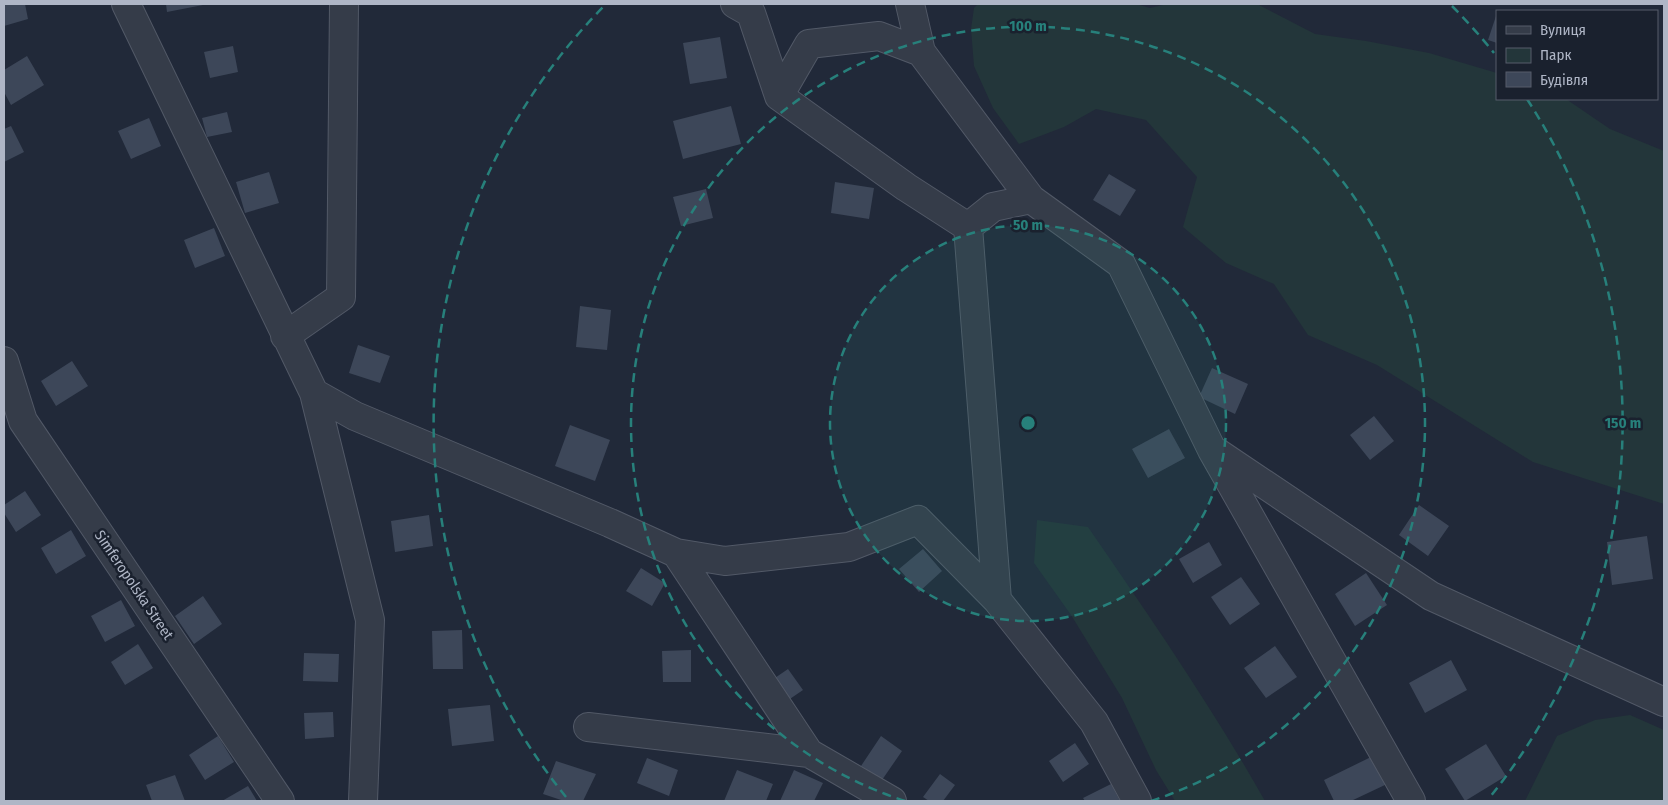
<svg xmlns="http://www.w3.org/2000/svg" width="1668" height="805" viewBox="0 0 1668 805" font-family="'Fira Sans Condensed',sans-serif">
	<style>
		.green { fill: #23363a }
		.building { fill: #3d4759 }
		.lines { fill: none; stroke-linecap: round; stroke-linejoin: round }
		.minor-casing { stroke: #525967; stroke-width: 30 }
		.minor { stroke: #353c49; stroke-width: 28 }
		.ring { fill: none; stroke: #27807b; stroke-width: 2.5; stroke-dasharray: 9 6 }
		.labels { text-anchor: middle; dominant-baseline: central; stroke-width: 5; stroke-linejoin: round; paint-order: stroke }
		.street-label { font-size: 15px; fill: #afb6c6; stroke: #1a212e }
		.centre { fill: #27807b; stroke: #1a212e; stroke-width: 2.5 }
		.ring-label { font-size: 15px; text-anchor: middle; font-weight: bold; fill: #27807b; stroke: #1a212e; stroke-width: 5; stroke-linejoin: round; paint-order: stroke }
	</style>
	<rect width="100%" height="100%" fill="#212939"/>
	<path class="green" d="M978,4H1136L1150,8L1167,4H1257L1315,34L1366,41L1429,53L1497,73V99H1566L1610,129L1664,151V504L1533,462L1377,365L1308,335L1274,284L1226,263L1183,227L1197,177L1146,120L1096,109L1064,127L1019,144L993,108L974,66L971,29L974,8Z
		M1037,520L1088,527C1150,617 1212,707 1265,801H1175L1156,770L1122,698L1071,615L1034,563Z
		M1630,715L1664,730V801H1525L1557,736L1595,720Z"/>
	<path class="building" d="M4,4H25L28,19L4,26Z
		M166,4H203V5L167,12Z
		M1496,16H1497V43L1488,40Z
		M720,37L727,78L690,84L683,43Z
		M233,46L238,72L210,78L204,52Z
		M27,56L44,85L11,105L4,92V70Z
		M731,106L741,144L683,159L673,121Z
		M227,112L232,132L207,137L202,118Z
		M149,118L161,146L131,159L118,131Z
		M11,126L24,152L4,162V129Z
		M269,172L279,203L245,213L236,182Z
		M1109,174L1136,190L1120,216L1093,200Z
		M835,182L874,188L869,219L831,213Z
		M706,189L713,218L681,226L673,197Z
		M214,228L225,256L195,268L184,240Z
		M580,306L611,310L607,350L576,347Z
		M358,345L390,356L380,383L349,373Z
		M72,361L88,386L56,406L41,381Z
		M1212,368L1248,384L1235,414L1199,397Z
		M1374,416L1394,441L1370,460L1350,435Z
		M570,425L610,440L595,481L555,466Z
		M1169,429L1185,458L1148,478L1132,449Z
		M25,491L41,515L16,532L4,513V505Z
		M1419,505L1449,526L1428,556L1399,535Z
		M429,515L433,546L395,552L391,521Z
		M71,530L86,556L56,574L41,548Z
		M1647,536L1653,579L1612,585L1607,542Z
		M1209,542L1222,565L1193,583L1179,559Z
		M923,549L942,571L919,592L899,569Z
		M641,568L665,583L652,606L626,591Z
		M1366,573L1387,605L1355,626L1335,594Z
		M1241,577L1260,604L1230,625L1211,597Z
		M203,596L222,624L194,644L175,616Z
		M121,600L135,626L105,642L91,616Z
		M462,630L463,669H433L432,631Z
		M138,644L153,668L125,685L111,662Z
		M1275,646L1297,677L1266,698L1244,668Z
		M691,650V682H663L662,651Z
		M304,653L339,654L338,682L303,681Z
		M1451,660L1467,690L1425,713L1409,683Z
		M788,669L803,690L784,703L769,682Z
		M490,705L494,741L452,746L448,709Z
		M333,712L334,737L305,739L304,713Z
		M218,736L234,762L205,780L189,755Z
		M881,736L902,751L882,780L861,766Z
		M1075,743L1089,764L1063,782L1049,761Z
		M1486,744L1506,776L1465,801L1445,769Z
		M1373,756L1387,784L1351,801H1334L1324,780Z
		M647,758L678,770L669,796L637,783Z
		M556,761L596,774L583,801H564L543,794Z
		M737,770L773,784L766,801H724Z
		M794,770L823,783L814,801H780Z
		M940,774L955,785L943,801H929L923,797Z
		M175,775L185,801H152L146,785Z
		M1111,784L1120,801H1085L1083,798Z
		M248,786L257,801H222Z"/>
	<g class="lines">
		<defs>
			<path id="minor" d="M126,4L314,393L370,620L363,801
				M735,4L751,13L779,96L906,187L968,227
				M910,4L921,52L1031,199L1121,264L1212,450L1411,801
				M779,96L809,44L879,36L921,52
				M1031,199L993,207L968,227L997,600L1094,722L1137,801
				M285,336L341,297L344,4
				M4,361L23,421L280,801
				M314,393L355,416L610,523L676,553L809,753L892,801
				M1218,453L1431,596L1664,702
				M676,553L725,561L849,547L918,520L997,600
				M588,727L809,753"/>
		</defs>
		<use href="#minor" class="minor-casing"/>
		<use href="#minor" class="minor"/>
	</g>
	<circle cx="1028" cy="423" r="198" fill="#27807b" fill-opacity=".12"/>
	<g class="ring">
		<circle cx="1028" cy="423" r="198"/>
		<path d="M905 801A397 397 0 1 1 1151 801"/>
		<path d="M566 797A595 595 0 0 1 604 6M1452 6A595 595 0 0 1 1494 53M1527 99A595 595 0 0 1 1490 797"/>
	</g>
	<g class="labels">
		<g class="street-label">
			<text transform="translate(134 585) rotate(56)">Simferopolska Street</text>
		</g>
	</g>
	<circle cx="1028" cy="423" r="8" class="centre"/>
	<g class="ring-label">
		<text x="1028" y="31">100 m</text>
		<text x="1028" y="230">50 m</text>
		<text x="1623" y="428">150 m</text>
	</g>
	<rect width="1668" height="805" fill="none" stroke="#afb6c6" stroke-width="10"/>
	<rect x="1496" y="10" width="162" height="90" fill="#1a212e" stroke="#565d6b"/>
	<rect x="1506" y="26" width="25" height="8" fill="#353c49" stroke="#565d6b"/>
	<text x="1540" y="35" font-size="15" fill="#afb6c6">Вулиця</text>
	<rect x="1506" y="48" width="25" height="15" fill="#23363a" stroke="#565d6b"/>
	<text x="1540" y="60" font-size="15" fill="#afb6c6">Парк</text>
	<rect x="1506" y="72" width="25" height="15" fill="#3d4759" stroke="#565d6b"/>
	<text x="1540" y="85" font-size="15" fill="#afb6c6">Будівля</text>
</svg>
